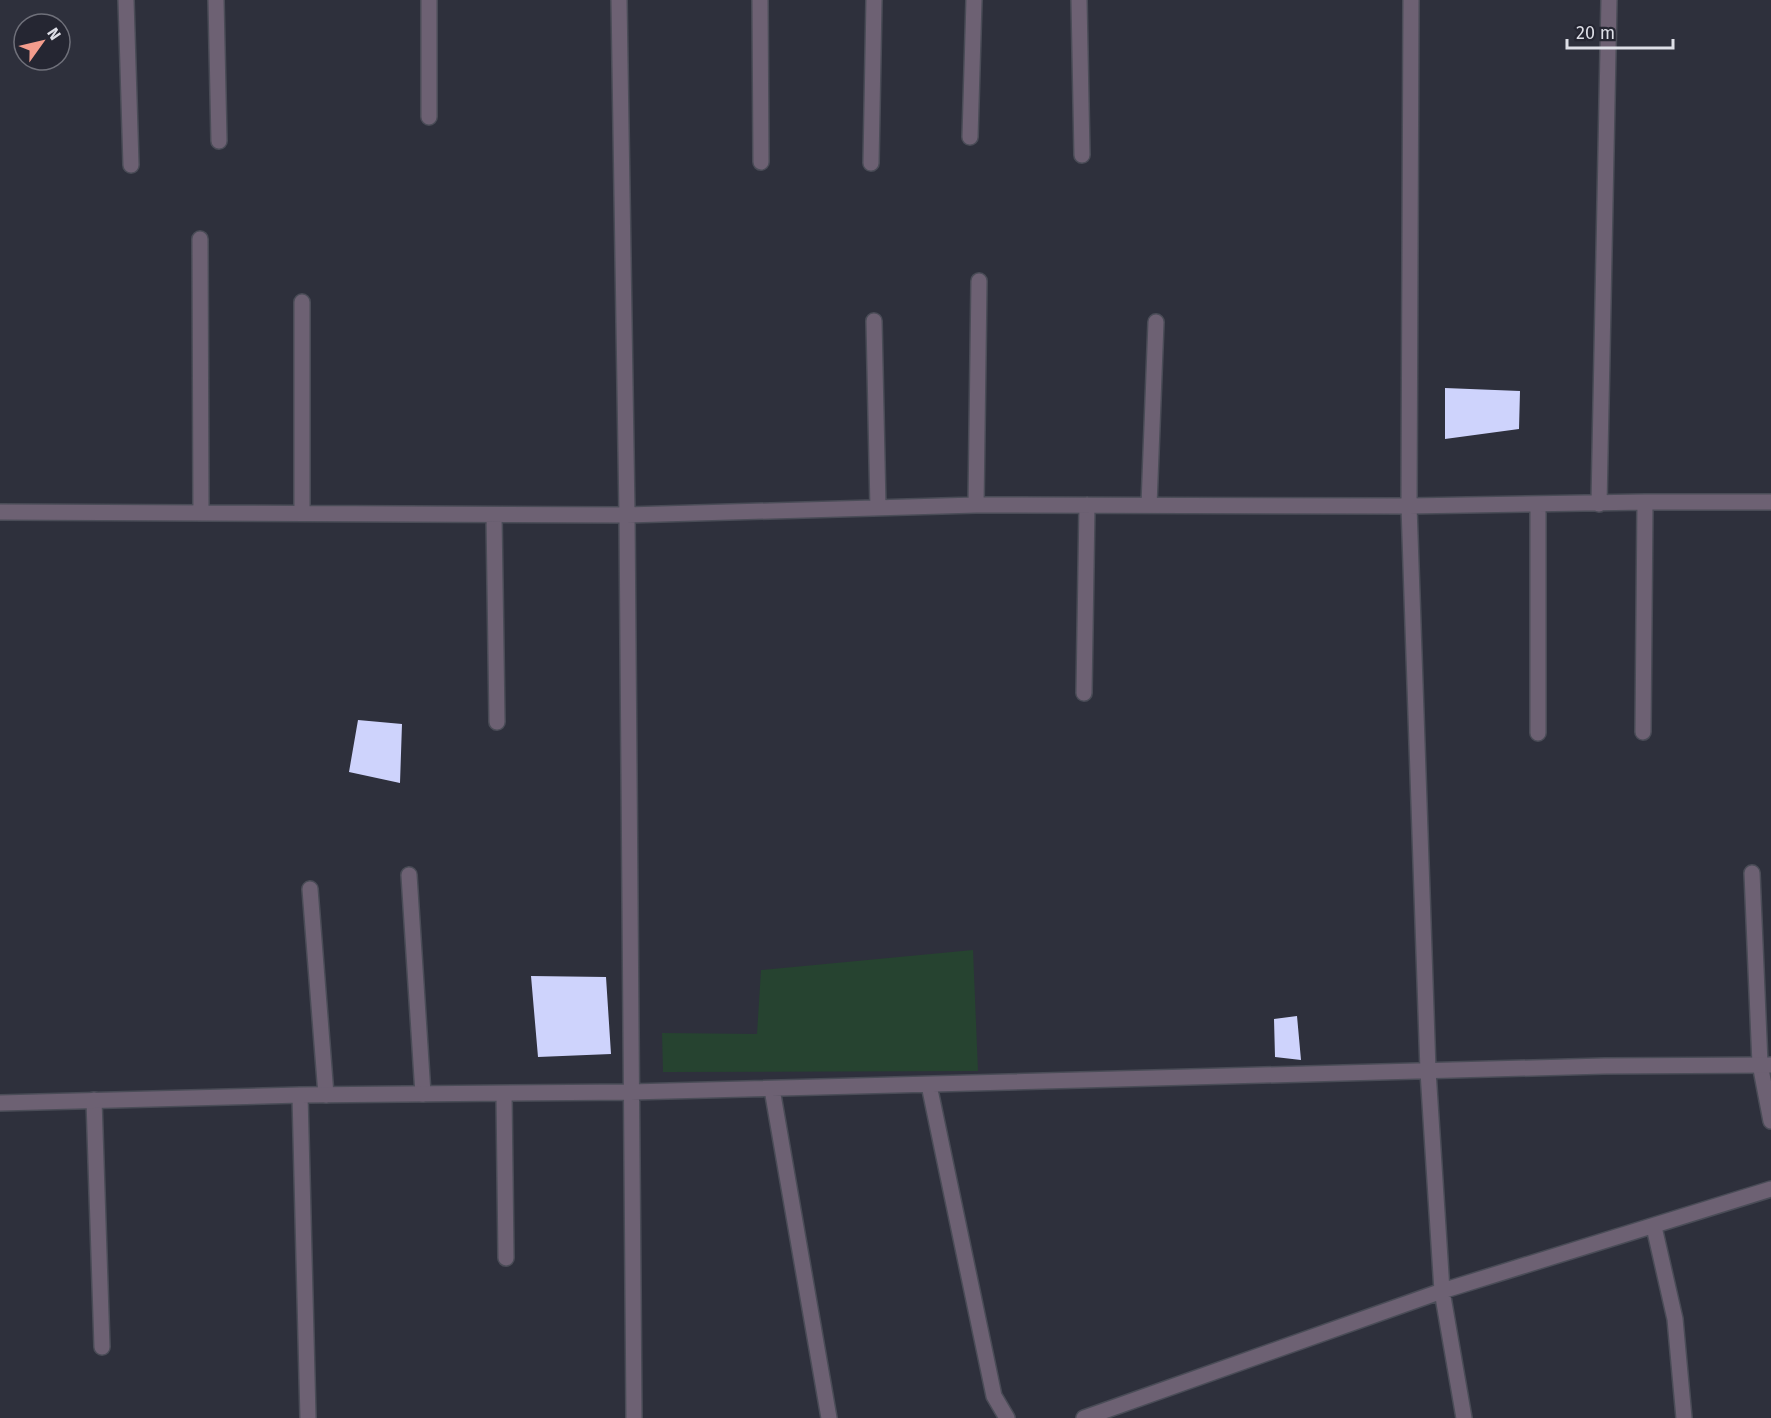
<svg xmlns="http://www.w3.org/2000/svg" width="1771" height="1418" viewBox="0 0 1771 1418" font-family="'Fira Sans',sans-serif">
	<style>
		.green { fill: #264330 }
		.building { fill: #ced3fc }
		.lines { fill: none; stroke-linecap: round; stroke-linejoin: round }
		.lane-casing { stroke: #4a4c57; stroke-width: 18 }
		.street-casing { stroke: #4a4c57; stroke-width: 18 }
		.lane { stroke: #6d6173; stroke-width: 15 }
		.street { stroke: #6d6173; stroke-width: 15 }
	</style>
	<rect width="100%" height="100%" fill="#2e303c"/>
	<path class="green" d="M973,950L978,1071L663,1072L662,1033L757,1034L761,970Z"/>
	<path class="building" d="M1445,388L1520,391L1519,429L1445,439Z
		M358,720L402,724L400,783L349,772Z
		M531,976L606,977L611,1054L538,1057Z
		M1297,1016L1301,1060L1275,1057L1274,1019Z"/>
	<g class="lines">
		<defs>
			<path id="lane" d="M1752,873L1760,1064L1771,1121
				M409,875L423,1094
				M310,889L326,1095
				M94,1100L102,1347"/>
			<path id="street" d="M126,0L131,165
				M216,0L219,141
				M619,0L627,515L634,1418
				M760,0L761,162
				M1079,0L1082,155
				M1411,0L1409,506L1428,1071L1442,1291L1464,1418
				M429,117V0
				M970,137L974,0
				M871,163L874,0
				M200,239L201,513
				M874,321L878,508
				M1599,504L1609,0
				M976,505L979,281
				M1149,505L1156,322
				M0,512L627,515L976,505L1409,506L1645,502H1771
				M302,513V302
				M494,515L497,722
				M1084,693L1087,505
				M1643,732L1645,502
				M1538,733V505
				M929,1085L994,1396L1007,1418
				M772,1089L829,1418
				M504,1094L506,1258
				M300,1095L308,1418
				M0,1103L300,1095L631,1092L1604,1066L1771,1065
				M1654,1227L1675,1319L1684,1418
				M1084,1418L1442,1291L1771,1189"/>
		</defs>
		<use href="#lane" class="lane-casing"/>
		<use href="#street" class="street-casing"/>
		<use href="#lane" class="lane"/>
		<use href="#street" class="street"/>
	</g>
	<g transform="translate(42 42) rotate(56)"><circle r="28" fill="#252632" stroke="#6f707a" stroke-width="1.5"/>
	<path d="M0-4.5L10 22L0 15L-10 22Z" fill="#f49d8d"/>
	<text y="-9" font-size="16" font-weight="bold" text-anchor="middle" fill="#dedfe7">N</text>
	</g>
	<path d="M1567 39v9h106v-9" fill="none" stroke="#dedfe7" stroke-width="3"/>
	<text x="1576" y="39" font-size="18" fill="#dedfe7" stroke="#252632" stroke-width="4.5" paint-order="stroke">20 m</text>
</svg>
